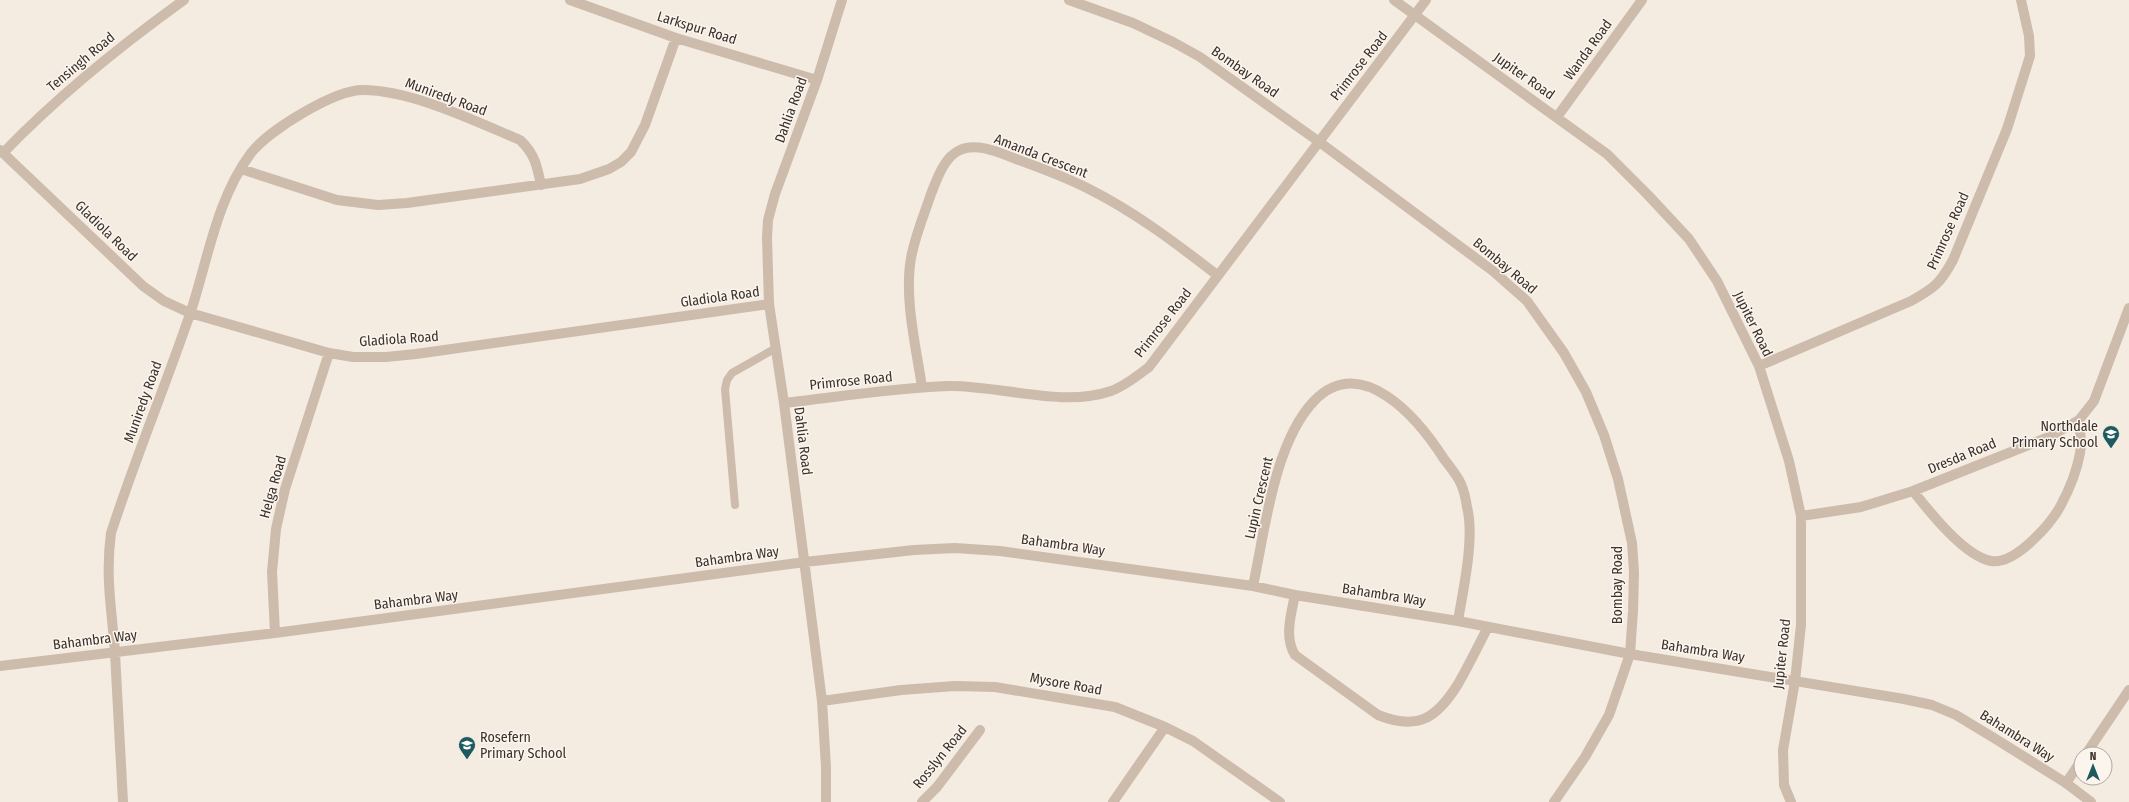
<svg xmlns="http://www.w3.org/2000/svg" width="2129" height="802" viewBox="0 0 2129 802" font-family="'Fira Sans Condensed',sans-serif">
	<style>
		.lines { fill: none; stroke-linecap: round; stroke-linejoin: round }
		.service { stroke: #cdbbac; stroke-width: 8 }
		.minor { stroke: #cdbbac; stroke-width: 10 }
		.tertiary { stroke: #cdbbac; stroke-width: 10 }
		.labels { text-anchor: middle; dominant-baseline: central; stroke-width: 3; stroke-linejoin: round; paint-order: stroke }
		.street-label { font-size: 14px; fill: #3b302b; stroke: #fbf5ee }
		.poi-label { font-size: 14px; fill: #3b302b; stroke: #fbf5ee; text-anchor: end }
	</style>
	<rect width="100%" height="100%" fill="#f4ebe1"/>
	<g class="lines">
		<path class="service" d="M735,505L725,389L727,380L732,373L776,348"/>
		<path class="minor" d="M570,0L676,38L817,80
			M1394,0L1607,154L1648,195L1689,239L1717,281L1759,366L1789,461L1801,516V625L1795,681L1783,750L1784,785L1791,802
			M1557,117L1642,0
			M0,150L143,286L164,301L190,313L329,353L353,357H386L416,354L769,304
			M3,153C58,96 120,46 184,0
			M241,169L337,200L378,205L407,203L580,179L609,169L621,162L631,152L645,125L676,38
			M1759,366L1911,301C1934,288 1940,284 1953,260L2007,129L2030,56L2029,36L2021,0
			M922,387C916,347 904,298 911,258C915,236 924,215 931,194C937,179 944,157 960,150C977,142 1000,153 1016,159C1041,168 1065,177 1089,189C1135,212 1177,244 1217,275
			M784,403C838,397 893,388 948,386C1000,385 1061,408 1111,391C1125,386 1137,376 1149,367L1426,0
			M1913,491C1929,511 1964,556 1991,561C2015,565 2051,524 2061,505C2069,490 2077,470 2080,453C2082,442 2080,431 2079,420
			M1801,516L1861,507L1913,491L2049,437L2079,420L2094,401L2129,308
			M1253,586C1265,530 1274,443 1314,401C1362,351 1419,420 1444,459C1450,467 1457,475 1461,484C1464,491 1466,500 1467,507C1475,538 1463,590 1458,621
			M1295,595C1291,614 1284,638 1295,655L1378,715C1418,731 1437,718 1458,684C1469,665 1478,646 1488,627
			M275,633L272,572L276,529L285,489L329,353
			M0,666L275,633L805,562L914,550L955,548L1000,551L1253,586L1295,595L1458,621L1630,654
			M822,701L901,690L955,686L995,687L1115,707L1165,727L1193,741L1280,802
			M2086,754L2129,690
			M2066,783L2081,761
			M123,802C120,753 118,703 115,653C112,610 105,578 111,533C135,459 165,387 190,314C208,260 216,200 251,153C269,130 334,90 363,90C411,90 475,121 520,140C535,154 537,166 541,185
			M826,802V767L822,701L784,403L769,304L767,238L768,220L775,194L817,80L842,0
			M922,802L937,787L980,730
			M1113,802L1165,727"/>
		<path class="tertiary" d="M1069,0L1133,23L1173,42L1200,57L1318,141L1493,271L1527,301L1564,353L1586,392L1604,435L1618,479L1632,543L1634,572L1633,611L1630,654L1609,715L1585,757L1554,802
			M1630,654L1904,699L1932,705L1956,715L1994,738L2066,783L2091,802"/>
	</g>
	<defs>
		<symbol id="school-pin" viewBox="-11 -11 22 30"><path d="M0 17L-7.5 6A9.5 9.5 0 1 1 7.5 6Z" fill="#1f5a5e" stroke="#fbf5ee"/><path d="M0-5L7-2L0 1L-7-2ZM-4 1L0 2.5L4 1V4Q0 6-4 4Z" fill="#fff"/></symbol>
	</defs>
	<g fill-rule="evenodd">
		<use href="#school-pin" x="2101" y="424" width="20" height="27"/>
		<use href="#school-pin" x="457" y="735" width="20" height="27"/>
	</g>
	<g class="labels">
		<g class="street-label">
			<text transform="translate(697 28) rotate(17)">Larkspur Road</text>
			<text transform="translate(1588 50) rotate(-54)">Wanda Road</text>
			<text transform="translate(81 62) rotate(-40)">Tensingh Road</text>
			<text transform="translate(1359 66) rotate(-52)">Primrose Road</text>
			<text transform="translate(1245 72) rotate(35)">Bombay Road</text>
			<text transform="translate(1524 76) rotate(35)">Jupiter Road</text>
			<text transform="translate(446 97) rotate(20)">Muniredy Road</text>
			<text transform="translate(791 110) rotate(-70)">Dahlia Road</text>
			<text transform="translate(1041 156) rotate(21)">Amanda Crescent</text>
			<text transform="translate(106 231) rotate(44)">Gladiola Road</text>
			<text transform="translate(1948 231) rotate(-66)">Primrose Road</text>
			<text transform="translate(1505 266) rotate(40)">Bombay Road</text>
			<text transform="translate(720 297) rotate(-8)">Gladiola Road</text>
			<text transform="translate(1163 323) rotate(-52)">Primrose Road</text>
			<text transform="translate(1753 324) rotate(64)">Jupiter Road</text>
			<text transform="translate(399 339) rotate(-4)">Gladiola Road</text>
			<text transform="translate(851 381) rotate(-6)">Primrose Road</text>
			<text transform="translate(143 402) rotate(-70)">Muniredy Road</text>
			<text transform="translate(803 441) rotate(83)">Dahlia Road</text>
			<text transform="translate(1962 456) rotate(-22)">Dresda Road</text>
			<text transform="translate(273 487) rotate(-74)">Helga Road</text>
			<text transform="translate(1259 498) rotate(-77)">Lupin Crescent</text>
			<text transform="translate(1063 545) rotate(8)">Bahambra Way</text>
			<text transform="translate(737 557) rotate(-8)">Bahambra Way</text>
			<text transform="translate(1617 585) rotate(-90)">Bombay Road</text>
			<text transform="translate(1384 595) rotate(9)">Bahambra Way</text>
			<text transform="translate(416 600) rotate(-7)">Bahambra Way</text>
			<text transform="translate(95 640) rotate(-7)">Bahambra Way</text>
			<text transform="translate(1703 651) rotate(9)">Bahambra Way</text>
			<text transform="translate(1782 654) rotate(-84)">Jupiter Road</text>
			<text transform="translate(1066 684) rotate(10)">Mysore Road</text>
			<text transform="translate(2017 736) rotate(32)">Bahambra Way</text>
			<text transform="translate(940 757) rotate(-51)">Rosslyn Road</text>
		</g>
		<g class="poi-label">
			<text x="2098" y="426">Northdale<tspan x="2098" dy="16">Primary School</tspan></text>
			<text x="480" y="737" text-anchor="start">Rosefern<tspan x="480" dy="16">Primary School</tspan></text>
		</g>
	</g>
	<g transform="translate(2093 766)"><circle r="19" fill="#fbf5ee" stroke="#aea6a0"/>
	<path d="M0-3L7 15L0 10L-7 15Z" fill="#1f5a5e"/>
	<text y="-6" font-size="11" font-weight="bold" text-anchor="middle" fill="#3b302b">N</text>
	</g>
</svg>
